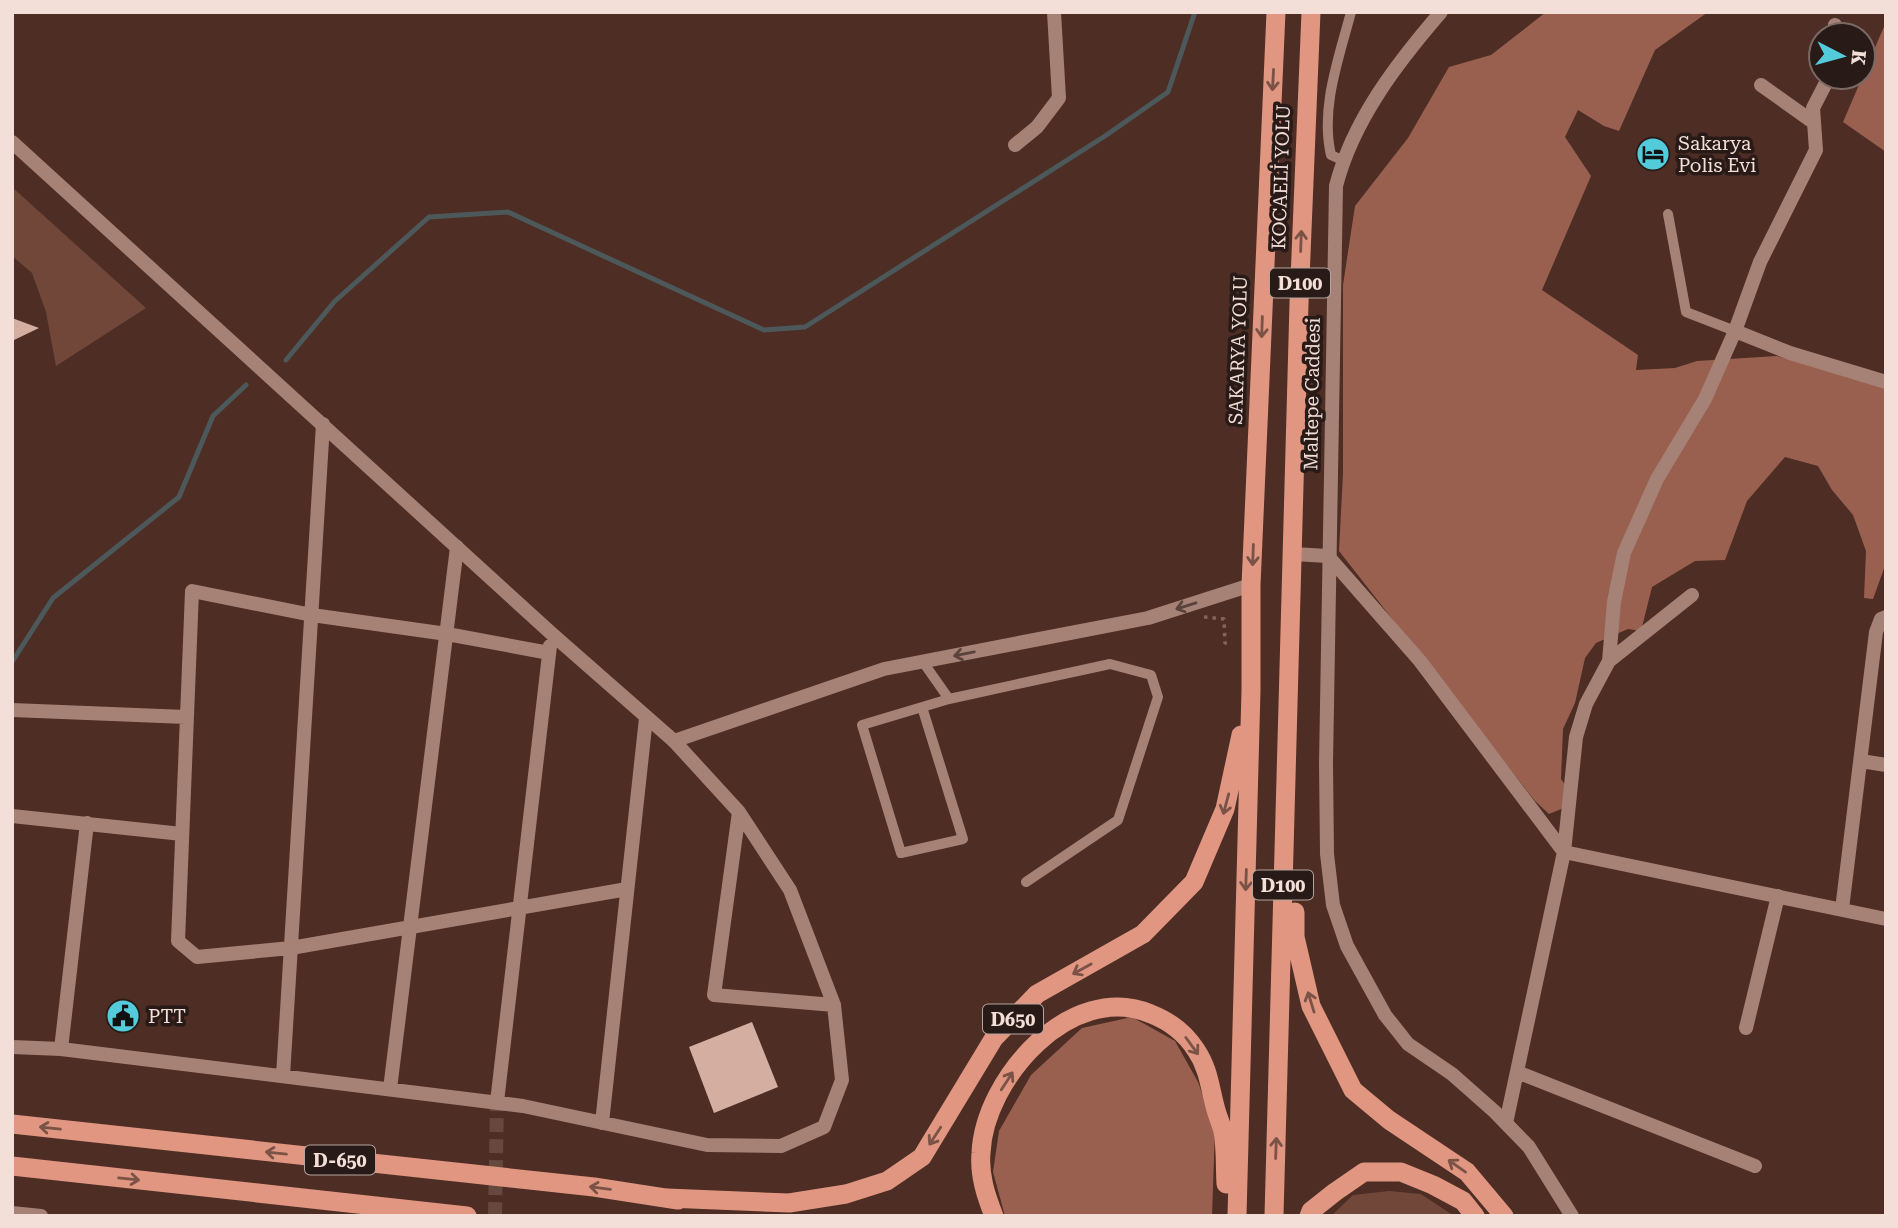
<svg xmlns="http://www.w3.org/2000/svg" width="1898" height="1228" viewBox="0 0 1898 1228" font-family="'Roboto Serif',serif">
	<style>
		.green { fill: #71473a }
		.forest { fill: #99604f }
		.lines { fill: none; stroke-linecap: round; stroke-linejoin: round }
		.stream { stroke: #4c5859; stroke-width: 5 }
		.building { fill: #d5aea2 }
		.minor-tunnel { stroke: #66483f; stroke-width: 14; stroke-dasharray: 14 7; stroke-linecap: butt }
		.path { stroke: #82655d; stroke-width: 3.5; stroke-dasharray: 3.5 5; stroke-linecap: butt }
		.service { stroke: #a68176; stroke-width: 10 }
		.minor { stroke: #a68176; stroke-width: 14 }
		.tertiary { stroke: #a68176; stroke-width: 14 }
		.trunk { stroke: #e09680; stroke-width: 19 }
		.oneway { stroke: #7b5246 }
		.oneway2 { stroke: #5a433c }
		.labels { text-anchor: middle; dominant-baseline: central; stroke-width: 7; stroke-linejoin: round; paint-order: stroke }
		.shield { fill: #281a16; stroke: #b6a39e; stroke-width: 2 }
		.shield-label { font-size: 18px; font-weight: bold; fill: #f3ded8 }
		.poi-label { font-size: 19px; fill: #f3ded8; stroke: #281a16; text-anchor: start }
		.street-label { font-size: 19px; fill: #f3ded8; stroke: #281a16 }
	</style>
	<rect width="100%" height="100%" fill="#4d2d24"/>
	<path class="green" d="M12,187L146,308L56,366L46,312L32,273L12,256Z
		M1389,1191L1421,1194L1454,1216H1331L1353,1195Z"/>
	<path class="forest" d="M1546,12H1708L1655,50L1619,131L1604,126L1578,110L1565,137L1591,176L1542,290L1638,355L1636,370L1675,368L1697,361L1777,356L1839,374L1886,379V563L1873,599L1864,598L1866,551L1853,515L1832,490L1818,466L1785,457L1747,501L1725,560L1695,561L1652,587L1641,631L1628,629L1596,643L1585,658L1575,703L1563,729L1561,779L1567,788L1566,807L1549,814L1535,801L1339,551L1343,473V285L1355,206L1408,138L1449,67L1491,55Z
		M1886,22V152L1843,122Z
		M1132,1017L1175,1041L1198,1082L1215,1129L1212,1216H1005L993,1172L999,1131L1031,1075L1082,1028Z"/>
	<g class="lines">
		<path class="stream" d="M286,360L335,301L429,217L508,212L764,330L805,327L1105,136L1168,92L1195,12
			M12,662L53,598L179,497L213,416L246,385"/>
	</g>
	<path class="building" d="M12,318L39,328L12,341Z
		M752,1022L778,1087L714,1113L689,1047Z"/>
	<g class="lines">
		<path class="minor-tunnel" d="M495,1216L497,1102"/>
		<path class="path" d="M1204,617L1224,619L1225,643H1232"/>
		<path class="service" d="M1342,160L1331,155C1320,108 1339,58 1351,12
			M1668,214L1686,312L1735,331
			M923,662L949,699L1110,664L1151,675L1158,697L1118,820L1026,882
			M922,707L963,839L901,853L862,725L949,699"/>
		<path class="minor" d="M1835,25L1836,35
			M1761,85L1813,122
			M1015,145L1037,127L1059,98L1054,12
			M1735,331L1790,353L1886,382
			M1293,554L1328,556L1420,661L1564,852
			M549,653L447,634L312,615L192,591L178,941L197,957L291,948L627,889
			M1609,661L1614,602L1624,553L1657,479L1705,399L1735,331L1760,262L1816,150L1813,108L1829,77
			M12,710L186,717
			M1861,761L1886,765
			M739,812L714,995L834,1005
			M12,816L182,834
			M1842,909L1876,632L1881,619L1886,617
			M1746,1028L1778,896
			M12,1047L61,1049L523,1106L707,1145L781,1146L824,1127L842,1080L834,1005L790,890L739,812L674,741
			M61,1049L87,823
			M1517,1072L1755,1166
			M283,1076L323,424
			M390,1089L457,547
			M497,1102L550,646
			M602,1123L646,718
			M1506,1123L1564,852L1576,737L1586,704L1609,661L1692,595
			M12,1213L41,1216"/>
		<path class="tertiary" d="M1441,12C1397,63 1353,120 1336,186L1326,763L1327,854L1333,905L1347,946L1385,1015L1408,1044L1452,1074L1495,1112L1529,1147L1572,1216
			M12,142L552,634L674,741L884,669L1148,618L1251,585
			M1564,852L1886,919"/>
		<path class="trunk" d="M1295,912V937L1311,1006L1353,1090L1389,1120L1467,1172L1504,1216
			M12,1124L594,1187L678,1200
			M12,1166L467,1216
			M667,1198L789,1203L846,1194L887,1181L922,1157L994,1038L1037,994L1143,934L1194,882L1225,809L1241,735
			M994,1216C986,1196 979,1175 981,1153C984,1079 1071,980 1151,1014C1169,1021 1185,1033 1196,1050C1209,1069 1210,1089 1216,1110C1218,1117 1221,1124 1223,1131C1226,1148 1225,1167 1226,1184
			M1237,1216L1251,690V585L1276,12
			M1274,1216L1299,303L1311,12
			M1309,1216L1311,1211L1335,1192L1364,1172H1401L1433,1185L1463,1201L1475,1216"/>
	</g>
	<defs><path id="oneway-shaft" d="M-6 0H5M1.5-3L5.5 0L1.5 3" fill="none" stroke-width="1.6" stroke-linecap="round" stroke-linejoin="round" transform="scale(1.75)"/></defs>
	<g class="oneway">
		<use href="#oneway-shaft" transform="translate(1273 80) rotate(93)"/>
		<use href="#oneway-shaft" transform="translate(1301 241) rotate(-88)"/>
		<use href="#oneway-shaft" transform="translate(1262 327) rotate(92)"/>
		<use href="#oneway-shaft" transform="translate(1253 555) rotate(92)"/>
		<use href="#oneway-shaft" transform="translate(1226 804) rotate(105)"/>
		<use href="#oneway-shaft" transform="translate(1246 880) rotate(92)"/>
		<use href="#oneway-shaft" transform="translate(1082 969) rotate(151)"/>
		<use href="#oneway-shaft" transform="translate(1311 1002) rotate(-107)"/>
		<use href="#oneway-shaft" transform="translate(1192 1046) rotate(54)"/>
		<use href="#oneway-shaft" transform="translate(1007 1081) rotate(-57)"/>
		<use href="#oneway-shaft" transform="translate(50 1128) rotate(-174)"/>
		<use href="#oneway-shaft" transform="translate(935 1136) rotate(123)"/>
		<use href="#oneway-shaft" transform="translate(1276 1148) rotate(-88)"/>
		<use href="#oneway-shaft" transform="translate(276 1153) rotate(-174)"/>
		<use href="#oneway-shaft" transform="translate(1457 1166) rotate(-145)"/>
		<use href="#oneway-shaft" transform="translate(129 1179) rotate(6)"/>
		<use href="#oneway-shaft" transform="translate(600 1188) rotate(-173)"/>
	</g>
	<g class="oneway2">
		<use href="#oneway-shaft" transform="translate(1186 606) rotate(163)"/>
		<use href="#oneway-shaft" transform="translate(964 654) rotate(169)"/>
	</g>
	<defs>
		<symbol id="hotel-disc" viewBox="-11 -11 22 22"><circle r="9.5" fill="#53cbda" stroke="#281a16"/><path d="M-6-4.5h1.5V1H6V5H4.5V3h-9V5H-6ZM-4 0a1.8 1.8 0 1 1 3.6 0ZM.5 0V-2.5h3Q6-2.5 6 0Z" fill="#111"/></symbol>
		<symbol id="civic-disc" viewBox="-11 -11 22 22"><circle r="9.5" fill="#53cbda" stroke="#281a16"/><path d="M-.6-6.5H3V-4.5H.6V-3L4-1V1h2V6H-6V1h2V-1L-.6-3ZM-1.2 2.5V6h2.4V2.5Z" fill="#111"/></symbol>
	</defs>
	<g fill-rule="evenodd">
		<use href="#hotel-disc" x="1634" y="135" width="38" height="38"/>
		<use href="#civic-disc" x="104" y="997" width="38" height="38"/>
	</g>
	<g class="labels">
		<g class="shield">
			<rect x="1270" y="268.5" width="60" height="29" rx="5"/>
			<rect x="1253" y="870.5" width="60" height="29" rx="5"/>
			<rect x="983" y="1004.5" width="60" height="29" rx="5"/>
			<rect x="305" y="1145.5" width="70" height="29" rx="5"/>
		</g>
		<g class="shield-label">
			<text x="1300" y="283">D100</text>
			<text x="1283" y="885">D100</text>
			<text x="1013" y="1019">D650</text>
			<text x="340" y="1160">D-650</text>
		</g>
		<g class="poi-label">
			<text x="1678" y="143">Sakarya<tspan x="1678" dy="22">Polis Evi</tspan></text>
			<text x="148" y="1016">PTT</text>
		</g>
		<g class="street-label">
			<text transform="translate(1281 177) rotate(-88)">KOCAELİ YOLU</text>
			<text transform="translate(1238 350) rotate(-88)">SAKARYA YOLU</text>
			<text transform="translate(1312 394) rotate(-89)">Maltepe Caddesi</text>
		</g>
	</g>
	<rect width="1898" height="1228" fill="none" stroke="#f3ded8" stroke-width="28"/>
	<g transform="translate(1842 56) rotate(96)"><circle r="33" fill="#281a16" stroke="#796864" stroke-width="2"/>
	<path d="M0-5L12 26L0 18L-12 26Z" fill="#53cbda"/>
	<text y="-10" font-size="19" font-weight="bold" text-anchor="middle" fill="#f3ded8">K</text>
	</g>
</svg>
